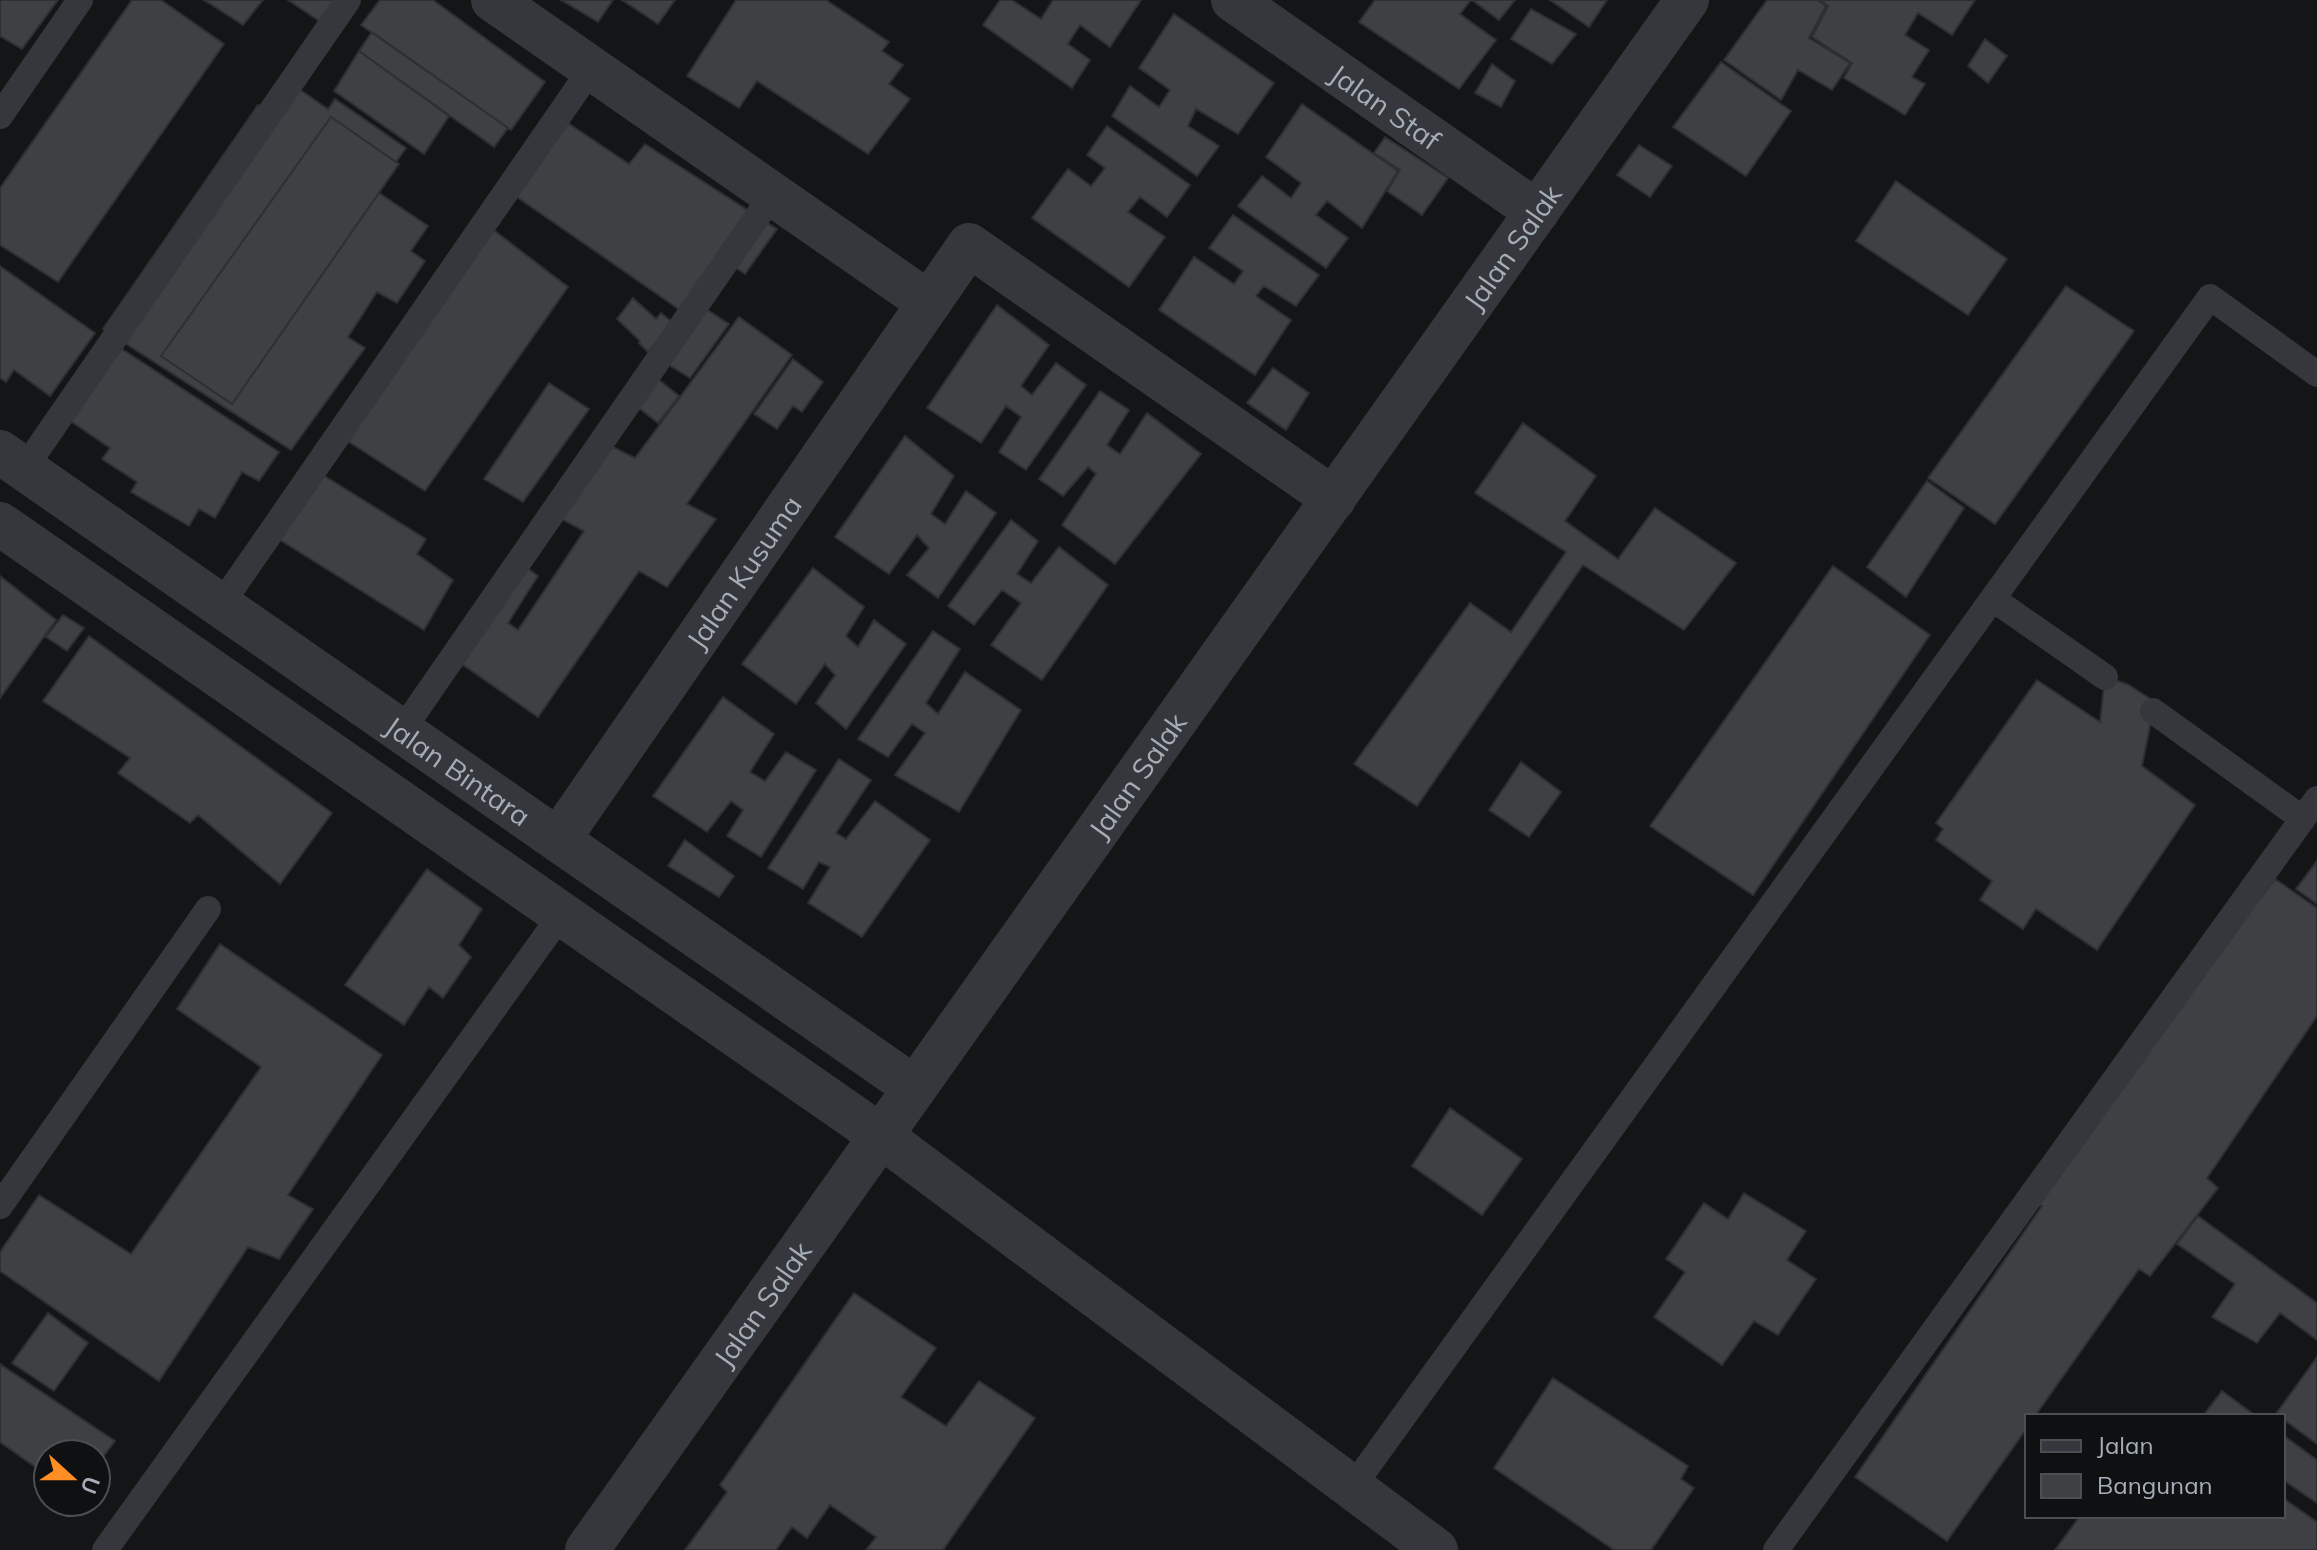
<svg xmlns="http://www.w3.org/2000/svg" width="2317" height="1550" viewBox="0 0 2317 1550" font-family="Mulish,sans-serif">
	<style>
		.building { fill: #3e4044; stroke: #2e2f33; stroke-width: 2 }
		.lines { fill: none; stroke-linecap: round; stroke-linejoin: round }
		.service { stroke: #35373c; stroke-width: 26 }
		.minor { stroke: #35373c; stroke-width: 44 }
		.labels { text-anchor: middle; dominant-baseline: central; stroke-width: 6; stroke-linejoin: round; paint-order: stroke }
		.street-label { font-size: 28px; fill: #a5aeb8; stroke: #0f1012 }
	</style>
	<rect width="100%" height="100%" fill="#141517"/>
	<path class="building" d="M0,0H58L22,49L0,36Z
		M132,0H161L224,44L58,282L0,245V188Z
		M204,0H263L243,25Z
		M288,0H339L322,23Z
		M380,0H433L545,82L511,130L361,25Z
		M561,0H613L598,22Z
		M622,0H675L658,24Z
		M736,0H826L889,42L882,51L903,65L889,84L910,99L868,154L757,81L739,108L687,76Z
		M1000,0H1012L1041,19L1053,0H1141L1110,47L1080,25L1068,44L1090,60L1072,88L983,25Z
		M1375,0H1471L1460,14L1496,40L1459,89L1359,22Z
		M1472,0H1515L1499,20Z
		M1550,0H1607L1589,27Z
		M1767,0H1817L1826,6L1809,38L1850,63L1832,90L1798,70L1781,100L1724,60Z
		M1820,0H1975L1952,35L1918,13L1905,35L1929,50L1912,77L1925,84L1905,115L1844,78L1852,63L1812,37L1828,6Z
		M1531,9L1576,34L1552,64L1511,39Z
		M1174,14L1274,83L1238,134L1196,109L1188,126L1219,146L1197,176L1112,116L1130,86L1159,107L1170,90L1139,68Z
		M372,32L508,128L494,147L359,51Z
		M1985,39L2007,56L1988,83L1968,66Z
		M359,51L449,116L424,154L334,91Z
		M1721,62L1791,111L1746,176L1673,127Z
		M1492,64L1515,81L1501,107L1475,93Z
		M299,89L328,109L335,99L406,148L396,162L331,117L161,356L232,404L379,193L428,226L411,251L425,261L397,303L377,292L348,337L365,348L291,450L103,329L258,105L276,119Z
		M1302,104L1398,171L1362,228L1327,201L1316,215L1348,238L1326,268L1238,206L1262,176L1291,198L1301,183L1266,157Z
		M331,117L399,164L232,404L161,356Z
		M565,121L629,164L645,144L777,229L745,274L728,263L680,310L514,195Z
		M1107,126L1190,185L1167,217L1140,197L1128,212L1165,237L1129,287L1032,218L1068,169L1091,186L1105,168L1087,155Z
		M1385,137L1448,178L1422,215L1387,191L1400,170L1374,153Z
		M1639,145L1672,166L1650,197L1617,175Z
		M1896,181L2007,259L1968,315L1856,241Z
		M1233,215L1319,275L1296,306L1264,286L1256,296L1291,320L1255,375L1159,310L1194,257L1234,284L1243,271L1209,248Z
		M491,228L568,287L425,491L346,440Z
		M0,266L95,333L50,396L14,370L6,382L0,378Z
		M2066,286L2134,331L1995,524L1928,478Z
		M633,298L656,319L661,313L673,323L648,352L639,343L640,341L617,319Z
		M694,301L729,324L690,378L649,353Z
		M997,305L1049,345L1021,386L1032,395L1056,363L1086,385L1026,470L999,452L1021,417L1006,406L981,443L927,408Z
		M739,317L792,355L687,504L716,519L667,587L639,571L538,717L450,656L512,557L538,576L508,623L518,630L584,531L556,516L611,446L635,458Z
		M116,345L279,452L259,481L242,472L215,518L199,509L189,526L131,492L137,482L102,459L110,448L66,418Z
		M793,359L823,382L802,412L793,406L777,429L754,414Z
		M1273,368L1309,393L1286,430L1247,403Z
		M648,371L679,396L658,423L630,401Z
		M549,383L589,409L523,502L484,479Z
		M1100,391L1129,410L1107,445L1120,454L1147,413L1201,454L1115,564L1062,525L1096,474L1088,467L1063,496L1039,479Z
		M1523,423L1596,476L1565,521L1618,559L1655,508L1736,563L1684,630L1583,565L1417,806L1354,764L1470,603L1511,632L1566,552L1475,493Z
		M905,436L954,476L931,514L945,524L966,491L996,513L938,598L907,575L929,548L917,535L889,574L835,537Z
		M323,475L426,539L417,554L453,580L424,630L277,538Z
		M1927,481L1964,508L1906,597L1867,567Z
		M1011,520L1038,541L1017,574L1031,583L1059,547L1108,585L1042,680L991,645L1021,603L1002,590L974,625L948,606Z
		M1833,566L1930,635L1753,895L1650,826Z
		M813,568L864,607L846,636L858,647L874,620L906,644L846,729L816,703L835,675L825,664L796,704L742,664Z
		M0,576L56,620L0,698Z
		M63,615L84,628L67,651L46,637Z
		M933,631L960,649L926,703L938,714L965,672L1021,710L959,812L895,775L925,733L912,724L888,757L858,739Z
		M89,636L332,813L280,884L198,815L190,823L118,773L130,758L43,701Z
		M2105,677L2127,684L2176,715L2153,711L2142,766L2195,805L2097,950L2036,909L2023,929L1980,900L1992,881L1936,840L1943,829L1936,823L2037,680L2100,722Z
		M723,697L774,734L750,772L765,781L786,752L816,770L761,857L727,836L743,810L731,801L707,832L653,796Z
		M839,759L871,780L836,833L846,839L875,801L930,840L862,937L808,903L830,867L819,862L803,889L768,868Z
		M1521,762L1561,792L1529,837L1489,810Z
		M685,840L734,876L719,897L668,866Z
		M2317,861V904L2296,889Z
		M427,869L482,909L459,945L471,957L443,998L429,987L404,1025L345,985Z
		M2275,879L2317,908V1016L2207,1178L2218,1188L2150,1276L2139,1269L2035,1416H2027V1428L1947,1541L1855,1477L2042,1206L2030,1197Z
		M220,944L382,1055L288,1195L313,1209L279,1259L248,1247L159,1381L0,1271V1252L39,1195L131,1254L261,1067L177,1009Z
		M1450,1108L1522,1159L1482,1215L1412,1166Z
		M1744,1193L1806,1231L1787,1260L1816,1279L1778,1335L1754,1321L1722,1365L1654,1317L1685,1272L1666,1259L1704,1203L1728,1219Z
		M2198,1216L2317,1303V1340L2280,1313L2257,1343L2212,1317L2235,1284L2177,1244Z
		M854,1293L936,1348L901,1397L946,1426L979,1381L1035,1418L943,1550H866L876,1537L830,1505L807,1538L792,1527L776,1550H685L727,1492L720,1485Z
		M48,1313L88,1343L54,1391L12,1363Z
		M2317,1357V1444L2283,1419V1416L2276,1414Z
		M0,1364L115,1441L96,1466V1454H48V1476L0,1442Z
		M1553,1378L1688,1466L1681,1479L1694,1488L1651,1550H1614L1494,1468Z
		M2222,1391L2256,1416H2203Z
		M2283,1435L2317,1460V1503L2283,1480Z
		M2283,1498L2317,1522V1550H2055L2080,1516H2283Z"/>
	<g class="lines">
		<path class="service" d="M0,116L80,0
			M24,469L348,0
			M1993,599L2105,677
			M220,606L591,69
			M2153,711L2303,819
			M401,732L773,194
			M0,1206L208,909
			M1352,1488L2210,297L2317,374
			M105,1550L561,915
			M1776,1550L2317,799"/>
		<g class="minor">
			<path d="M493,0L929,303L969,245L1334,499"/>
			<path id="s1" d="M1233,0L1537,212"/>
			<path id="s2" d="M0,452L915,1088"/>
			<path d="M0,524L881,1136L1436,1550"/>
			<path id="s3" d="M558,840L929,303"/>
			<path id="s4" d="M587,1550L1687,0"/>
		</g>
	</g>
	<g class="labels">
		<g class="street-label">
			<text stroke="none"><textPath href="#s1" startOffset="186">Jalan Staf</textPath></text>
			<text stroke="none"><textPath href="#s4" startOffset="1598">Jalan Salak</textPath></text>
			<text stroke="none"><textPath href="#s3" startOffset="326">Jalan Kusuma</textPath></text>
			<text stroke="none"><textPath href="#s2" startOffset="558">Jalan Bintara</textPath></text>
			<text stroke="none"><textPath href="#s4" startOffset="950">Jalan Salak</textPath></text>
			<text stroke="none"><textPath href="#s4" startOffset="302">Jalan Salak</textPath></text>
		</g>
	</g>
	<rect x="2025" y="1414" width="260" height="104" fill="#0f1012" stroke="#4b4f54" stroke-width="2"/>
	<rect x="2041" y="1440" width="40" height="12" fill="#35373c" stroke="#4b4f54" stroke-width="2"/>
	<text x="2097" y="1454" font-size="24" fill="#a5aeb8">Jalan</text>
	<rect x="2041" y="1474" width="40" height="24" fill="#3e4044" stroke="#4b4f54" stroke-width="2"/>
	<text x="2097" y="1494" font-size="24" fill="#a5aeb8">Bangunan</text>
	<g transform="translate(72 1478) rotate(111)"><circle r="38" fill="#0f1012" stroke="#4b4f54" stroke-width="2"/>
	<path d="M0-6L14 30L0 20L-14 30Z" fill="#ff8e24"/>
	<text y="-12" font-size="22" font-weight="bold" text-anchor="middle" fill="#a5aeb8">U</text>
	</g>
</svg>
